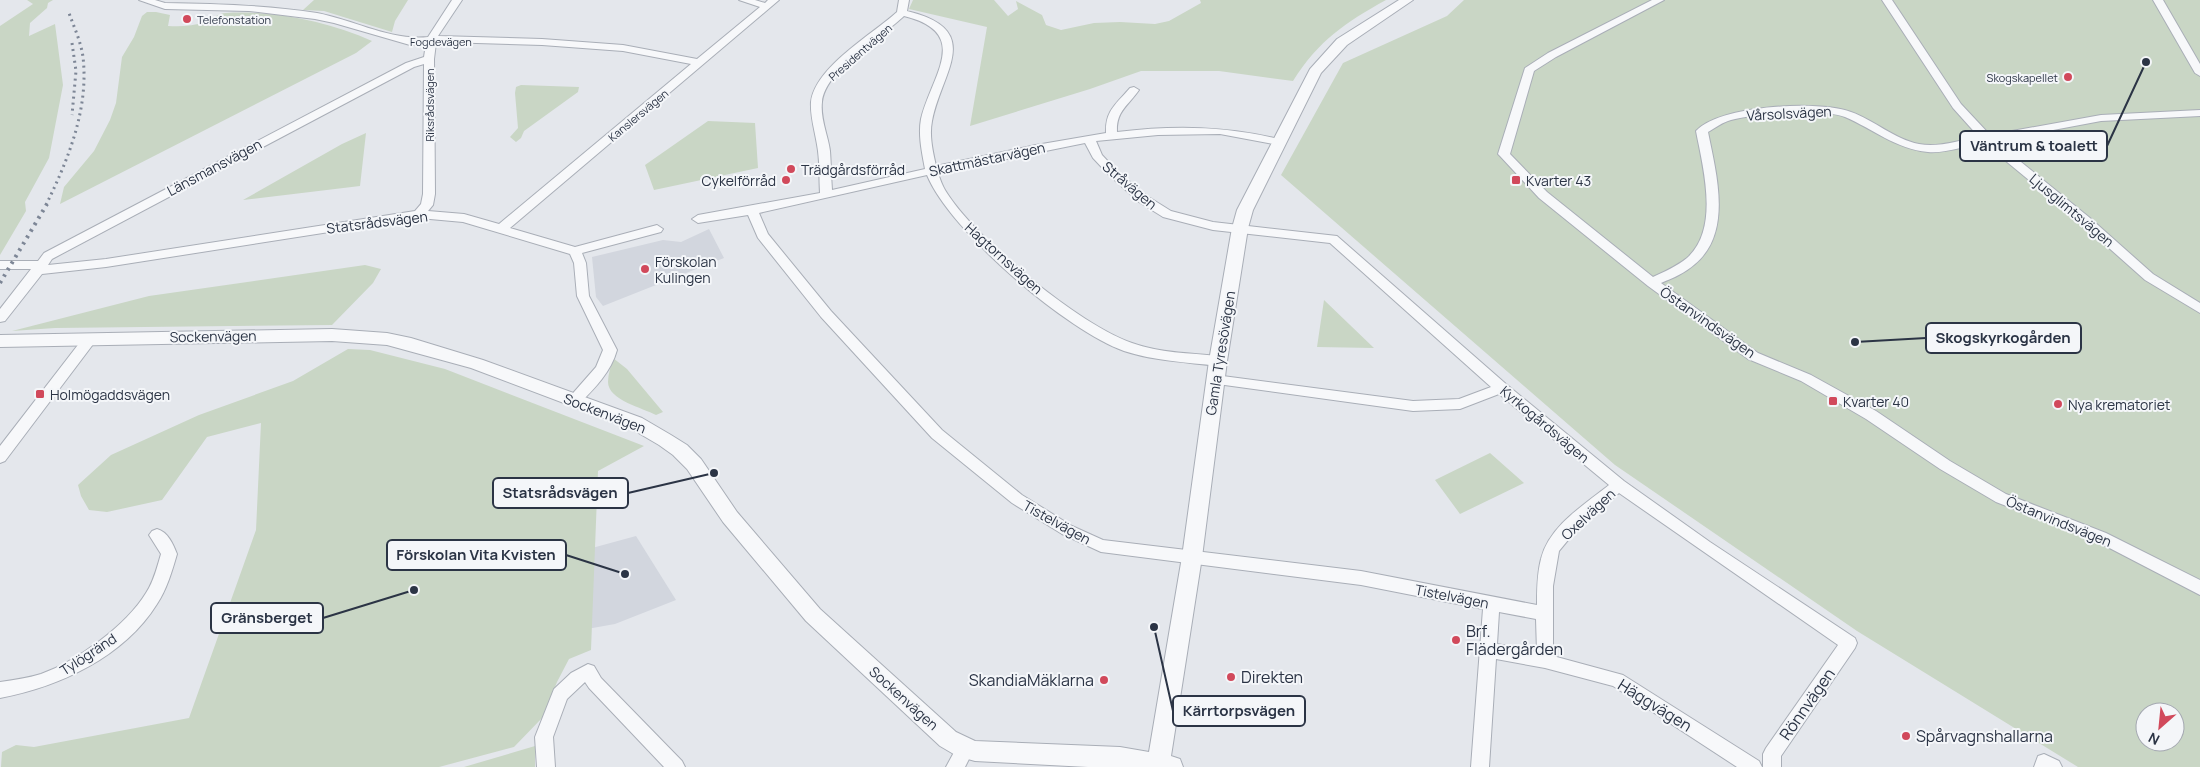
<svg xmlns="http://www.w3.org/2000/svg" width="2200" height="767" viewBox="0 0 2200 767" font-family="Manrope,sans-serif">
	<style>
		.built { fill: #d2d6de }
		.green { fill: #c9d6c5; fill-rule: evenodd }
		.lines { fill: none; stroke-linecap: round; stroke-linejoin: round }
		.minor-casing { stroke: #a9aeb7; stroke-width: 2 }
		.tertiary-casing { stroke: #a9aeb7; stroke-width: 2 }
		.minor { fill: #f7f8fa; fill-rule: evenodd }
		.tertiary { fill: #f7f8fa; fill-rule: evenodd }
		.rail-far1 { stroke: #7d8696; stroke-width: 3; stroke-dasharray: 2 4; stroke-linecap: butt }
		.rail { stroke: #7d8696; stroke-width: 4; stroke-dasharray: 2.5 5; stroke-linecap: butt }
		.poi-dot { fill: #d1495b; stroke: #f4f6f9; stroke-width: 2 }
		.labels { text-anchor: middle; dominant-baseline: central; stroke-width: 4; stroke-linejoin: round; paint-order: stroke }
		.far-poi-label { font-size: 11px; fill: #2b3445; stroke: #f4f6f9; text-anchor: start }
		.far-street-label { font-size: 11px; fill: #2b3445; stroke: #f4f6f9 }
		.street-label { font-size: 14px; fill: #2b3445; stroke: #f4f6f9 }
		.poi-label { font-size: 14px; fill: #2b3445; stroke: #f4f6f9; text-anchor: start }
		.near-poi-label { font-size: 16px; fill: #2b3445; stroke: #f4f6f9; text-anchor: start }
		.near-street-label { font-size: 16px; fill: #2b3445; stroke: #f4f6f9 }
		.leader { fill: none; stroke: #2b3445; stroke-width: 2 }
		.callout-dot { fill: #2b3445; stroke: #f4f6f9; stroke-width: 2 }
		.callout { fill: #f4f6f9; stroke: #2b3445; stroke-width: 2 }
		.callout-label { font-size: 15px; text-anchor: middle; font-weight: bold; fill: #2b3445 }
	</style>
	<rect width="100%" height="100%" fill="#e4e7ec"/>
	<path class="built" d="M709,229L724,258L603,306L596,297L592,257L663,240L681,242Z
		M636,536L676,600L615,624L587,629L592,548Z"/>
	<path class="green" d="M27,0H53L48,3L47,8L30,23L29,36L55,24L63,85L49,158L25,202L26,211L0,255V26L33,4Z
		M314,0H408L395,21L392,32L324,11L303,10Z
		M913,0H994L1008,16L1018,9L1016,1L1042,15L1046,25L1061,30L1094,23L1120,22L1155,24L1169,21L1201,3L1200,0H1386C1346,22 1318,41 1293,81L1219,71H1141L1090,89L970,126L987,27L909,9Z
		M1464,0H2200V767H2078L1857,631L1615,465L1281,175L1343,63L1447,16ZM2145,712H2175V742H2145Z
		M147,12H156L170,15L168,26C181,27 193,26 205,22C212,19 219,13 226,13C274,10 329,22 372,41L356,53L60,204L64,187L94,151L110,120L116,103L122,57L134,37L142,16Z
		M521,85L579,87L578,92L524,131L521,138L516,142L510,137L518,128L515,93L516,87Z
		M708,121L755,123L758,168L654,190L645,165Z
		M366,133L360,186L243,200L342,144Z
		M365,265L381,269L373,283L332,325L55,328L12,331L149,296Z
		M1324,300L1374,348L1317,347Z
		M348,349L370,350L445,369L644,446L598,471L591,650L569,659L557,682L543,717L514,747L439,767H1L2,752L16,745L34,747L189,718L256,530L261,423L207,437L162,500L107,512L89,510L81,496L78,485L111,455L199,415L293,381Z
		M613,358L627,369L663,412L656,415C643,408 608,400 608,382C608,374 611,366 613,358Z
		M1490,453L1524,483L1460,514L1435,480Z
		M535,746V767H464Z"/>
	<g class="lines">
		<defs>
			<path id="minor" d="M139,0H155L165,3C216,4 267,5 317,13C354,20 391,41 428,37L452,0H462L438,36L542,39L623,45L697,59L760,7L739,0H755L765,3L768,0H779L510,228L575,247L657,225L663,229L661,232L582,253L586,263L589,296L617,350C611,372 595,388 579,404H569L567,400L596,367L603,350L577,296L574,263L570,254L463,222L419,218L106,267L42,274L5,321L0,322V309L31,269H0V261H38L44,253L406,63L424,57L426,44L410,45L334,23L315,19L249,11L165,9ZM443,42L542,45L623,51L691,64L499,224L464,214L428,211L433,205L435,194L434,59L436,43ZM424,64L423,194L421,204L415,211L106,259L48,265L52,259L414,67Z
				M899,0H909L907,11C986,30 941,72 932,121C929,136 933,152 936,166L1036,145L1106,133C1105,111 1116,104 1130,88L1134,87L1139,90C1128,106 1116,111 1117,132C1175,125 1227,126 1283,140L1285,142L1279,145L1220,134L1158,135L1096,141L1102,155L1117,171L1147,196L1171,211L1213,222L1337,236L1506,384L1624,481L1710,542L1855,638L1857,643L1855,648L1781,756V767H1763V754L1766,748L1838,645L1619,493L1578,528L1559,551L1553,586V656L1623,675L1759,761L1762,767H1737L1613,686L1545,668L1496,659L1489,767H1471L1483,609L1361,585L1101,552L1062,534L1012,503L932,438L821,317L758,238L748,215L698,223L692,219L698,215L820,193C819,179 820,165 818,151C816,134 810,118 811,102C815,67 873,34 897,12ZM904,16C973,33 931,76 921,119C918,135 922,153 925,169L832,190C831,177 831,164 830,151C828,135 820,119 822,102C825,70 882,37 904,16ZM1085,143L1093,158L1109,175L1139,202L1163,217L1213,230L1330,243L1491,387L1459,399L1413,401L1215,375L1210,377L1208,380L1210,383L1413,411L1460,409L1499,394L1609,485C1584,505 1549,526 1541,559C1537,574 1537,590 1537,605L1361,571L1103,540L1072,526L1022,495L942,430L831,311L768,234L759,213L927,175C950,231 1067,331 1124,351C1154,361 1186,362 1218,366L1223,364L1225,361L1223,358L1218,356C1190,353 1159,353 1132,343C1079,325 974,238 945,190C942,185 940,179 938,173ZM1499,612L1536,619L1537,652L1497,644Z
				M1652,0H1664L1556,57L1534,71L1510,154L1547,192L1653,277C1664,272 1677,266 1687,258C1720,229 1703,168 1696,131C1719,105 1820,100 1851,112C1874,120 1894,139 1919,144C1938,148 1960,140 1979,137L1953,108L1882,0H1892L1961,104L1990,135L2101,115L2200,110V116L2101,121L1995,141L2090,218L2153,274L2200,303V313L2145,280L2082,224L1984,143C1969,145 1944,154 1928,152C1896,149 1873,129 1845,117C1823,108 1754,114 1731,120C1723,122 1715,128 1708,132C1716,173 1733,232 1695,264C1685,273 1673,278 1661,283L1758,353L1811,375L1876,411L1950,461L2006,494L2106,533L2200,580V595L2096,541L1996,502L1940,469L1866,419L1801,381L1748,359L1648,286L1539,198L1500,156L1498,154L1525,68L1548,53Z
				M2153,0H2163L2200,64V76L2195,73Z
				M89,335L94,337L96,340L94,343L5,461L0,463V446L84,337Z
				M157,529C168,532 173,544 177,554C172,571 167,589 157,604C124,657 59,687 0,698V682C14,680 28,678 41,674C77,661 126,626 146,593C154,581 157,567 161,554L149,535L152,531Z
				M588,664L594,666L601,678L682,761L685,767H664L589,688L585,682L567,699L553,737L555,767H537L535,737L554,689L571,673Z
				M965,741L971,743L974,749L965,767H946L959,743Z
				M2044,754L2059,761L2062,767H2034L2038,756Z"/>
			<path id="tertiary" d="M1399,0H1413L1347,45L1321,73L1253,210L1248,228L1227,361L1202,557L1171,756L1180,759L1183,767H1088L975,761L957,756L940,746L806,621L723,522L687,469L673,455L659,445L630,428L471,368L387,345L332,341L0,347V335L332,329L387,333L411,338L483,360L642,418L671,435L687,445L701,459L737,512L820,609L956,732L975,741L1120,747L1149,752L1182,557L1209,361L1232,228L1237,210L1310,69L1337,39Z"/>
		</defs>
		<use href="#minor" class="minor-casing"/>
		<use href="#tertiary" class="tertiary-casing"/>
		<use href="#minor" class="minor"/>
		<use href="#tertiary" class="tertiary"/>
		<path class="rail-far1" d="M72,43L76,71L72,115
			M46,205C68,160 89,109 83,57C81,42 74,27 69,13"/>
		<path class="rail" d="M0,283L47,204"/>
	</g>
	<g class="poi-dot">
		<circle cx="187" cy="19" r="5"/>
		<circle cx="2068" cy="77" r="5"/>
		<circle cx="791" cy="169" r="5"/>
		<circle cx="786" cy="180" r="5"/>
		<rect x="1511" y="175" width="10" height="10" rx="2.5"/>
		<circle cx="645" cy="269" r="5"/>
		<rect x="35" y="389" width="10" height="10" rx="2.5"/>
		<rect x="1828" y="396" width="10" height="10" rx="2.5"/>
		<circle cx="2058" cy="404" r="5"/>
		<circle cx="1456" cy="640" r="5"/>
		<circle cx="1231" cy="677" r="5"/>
		<circle cx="1104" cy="680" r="5"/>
		<circle cx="1906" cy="736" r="5"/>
	</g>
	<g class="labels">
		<g class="far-poi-label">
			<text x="197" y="19">Telefonstation</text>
			<text x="2058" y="77" text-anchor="end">Skogskapellet</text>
		</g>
		<g class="far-street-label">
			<text x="441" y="41">Fogdevägen</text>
			<text transform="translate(860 52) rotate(-41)">Presidentvägen</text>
			<text transform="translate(429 105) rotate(-90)">Riksrådsvägen</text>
			<text transform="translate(638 115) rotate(-40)">Kanslersvägen</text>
		</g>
		<g class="street-label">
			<text transform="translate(1789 113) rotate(-3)">Vårsolsvägen</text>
			<text transform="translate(987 159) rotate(-12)">Skattmästarvägen</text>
			<text transform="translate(214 167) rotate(-28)">Länsmansvägen</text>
			<text transform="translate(1130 185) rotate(40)">Stråvägen</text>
			<text transform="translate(2072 210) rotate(40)">Ljusglimtsvägen</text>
			<text transform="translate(377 222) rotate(-7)">Statsrådsvägen</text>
			<text transform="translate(1004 258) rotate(42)">Hagtornsvägen</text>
			<text transform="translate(1708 322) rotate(35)">Östanvindsvägen</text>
			<text transform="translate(213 336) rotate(-1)">Sockenvägen</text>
			<text transform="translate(1220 353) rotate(-81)">Gamla Tyresövägen</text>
			<text transform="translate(605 413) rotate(21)">Sockenvägen</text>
			<text transform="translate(1545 424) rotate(40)">Kyrkogårdsvägen</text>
			<text transform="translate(1588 514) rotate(-43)">Oxelvägen</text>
			<text transform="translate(2059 521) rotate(22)">Östanvindsvägen</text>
			<text transform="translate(1057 522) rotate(29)">Tistelvägen</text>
			<text transform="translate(1452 596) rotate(11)">Tistelvägen</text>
			<text transform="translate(88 654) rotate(-33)">Tylögränd</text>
			<text transform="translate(904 698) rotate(42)">Sockenvägen</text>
		</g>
		<g class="poi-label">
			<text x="801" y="169">Trädgårdsförråd</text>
			<text x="776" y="180" text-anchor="end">Cykelförråd</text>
			<text x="1526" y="180">Kvarter 43</text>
			<text x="655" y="261">Förskolan<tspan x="655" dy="16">Kulingen</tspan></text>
			<text x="50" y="394">Holmögaddsvägen</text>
			<text x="1843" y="401">Kvarter 40</text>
			<text x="2068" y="404">Nya krematoriet</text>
		</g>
		<g class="near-poi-label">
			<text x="1466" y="631">Brf.<tspan x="1466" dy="18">Flädergården</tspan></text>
			<text x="1241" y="677">Direkten</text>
			<text x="1094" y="680" text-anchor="end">SkandiaMäklarna</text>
			<text x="1916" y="736">Spårvagnshallarna</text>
		</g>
		<g class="near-street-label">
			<text transform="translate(1807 704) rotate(-55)">Rönnvägen</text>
			<text transform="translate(1655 705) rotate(32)">Häggvägen</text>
		</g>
	</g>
	<path class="leader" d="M2146 62L2107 146M1855 342L1926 338M714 473L628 493M625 574L566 555M414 590L323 618M1154 627L1173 711"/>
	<g class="callout-dot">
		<circle cx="2146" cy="62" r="5"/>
		<circle cx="1855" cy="342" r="5"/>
		<circle cx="714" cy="473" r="5"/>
		<circle cx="625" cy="574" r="5"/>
		<circle cx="414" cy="590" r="5"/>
		<circle cx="1154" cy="627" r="5"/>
	</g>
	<g class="callout">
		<rect x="1960" y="131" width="147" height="30" rx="5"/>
		<rect x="1926" y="323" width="155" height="30" rx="5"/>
		<rect x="493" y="478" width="135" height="30" rx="5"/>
		<rect x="387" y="540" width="179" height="30" rx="5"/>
		<rect x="211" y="603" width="112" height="30" rx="5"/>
		<rect x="1173" y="696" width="132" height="30" rx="5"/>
	</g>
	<g class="callout-label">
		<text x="2034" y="151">Väntrum &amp; toalett</text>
		<text x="2003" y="343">Skogskyrkogården</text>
		<text x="560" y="498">Statsrådsvägen</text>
		<text x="476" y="560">Förskolan Vita Kvisten</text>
		<text x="267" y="623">Gränsberget</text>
		<text x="1239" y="716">Kärrtorpsvägen</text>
	</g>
	<g transform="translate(2160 727) rotate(207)"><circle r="24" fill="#f4f6f9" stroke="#a4a8b1"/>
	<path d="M0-4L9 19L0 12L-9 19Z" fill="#d1495b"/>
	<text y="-8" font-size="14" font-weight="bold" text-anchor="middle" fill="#2b3445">N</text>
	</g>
</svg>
